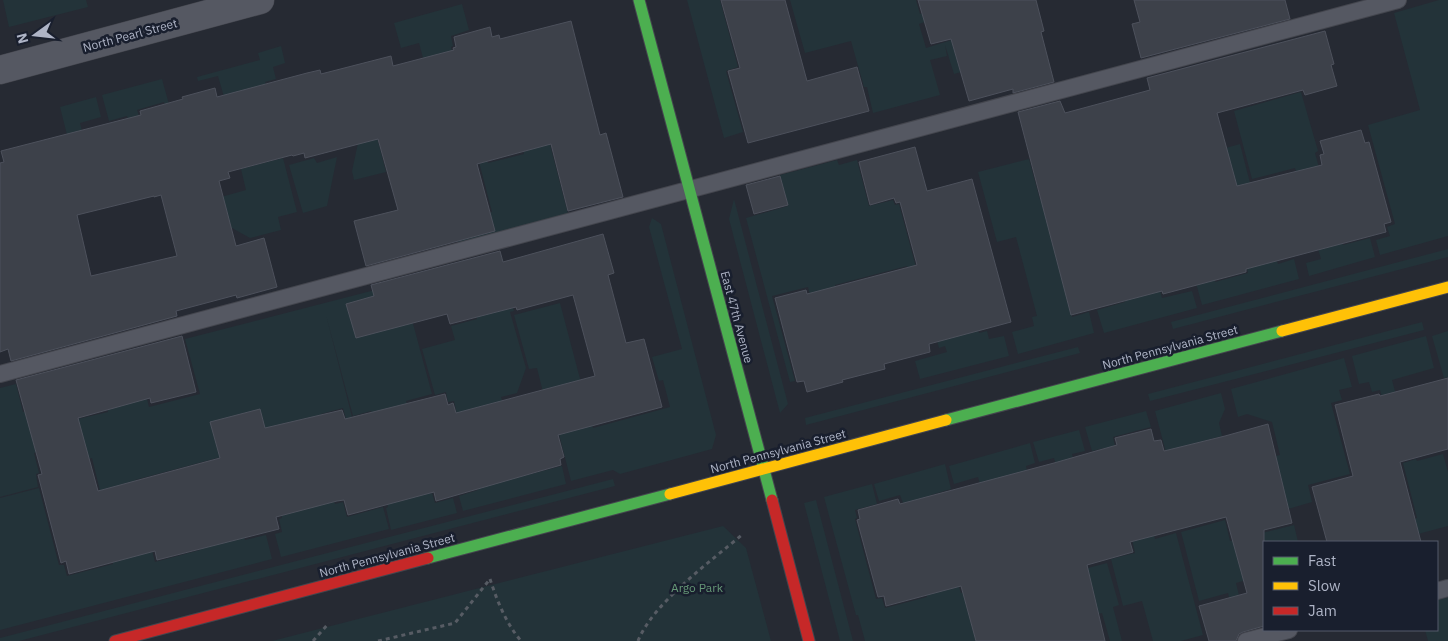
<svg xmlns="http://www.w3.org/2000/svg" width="1448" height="641" viewBox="0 0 1448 641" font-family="'IBM Plex Sans',sans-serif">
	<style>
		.green { fill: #233339 }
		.building { fill: #3d414a; stroke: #4d515c; fill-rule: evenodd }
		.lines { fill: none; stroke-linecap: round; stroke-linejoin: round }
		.lane-casing { stroke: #44464e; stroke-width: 18 }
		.street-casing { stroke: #44464e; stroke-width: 29 }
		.fast-casing { stroke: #44464e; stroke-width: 13 }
		.slow-casing { stroke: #44464e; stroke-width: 13 }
		.jam-casing { stroke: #44464e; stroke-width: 13 }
		.path { stroke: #575c64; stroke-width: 3; stroke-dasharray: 4 4; stroke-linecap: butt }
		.lane { stroke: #555862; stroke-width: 16 }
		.street { stroke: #555862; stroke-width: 28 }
		.fast { stroke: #4caf50; stroke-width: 11 }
		.slow { stroke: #ffc107; stroke-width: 11 }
		.jam { stroke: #c62828; stroke-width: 11 }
		.labels { text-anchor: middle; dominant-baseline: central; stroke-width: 5; stroke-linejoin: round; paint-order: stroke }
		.street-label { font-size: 12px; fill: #aeb4c6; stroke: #191f2e }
		.park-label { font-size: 12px; fill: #659776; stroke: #191f2e }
	</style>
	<rect width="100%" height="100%" fill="#262a33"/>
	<path class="green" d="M3,0H86L88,7L9,27Z
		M687,0H720L738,67L726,71L743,132L724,138Z
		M790,0H916L920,14L925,13L927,21L919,24L926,48L974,33L998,62L954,74L945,45L947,56L930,60L940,95L873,113L867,87H864L851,41L805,53Z
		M1439,0H1448V236L1380,255L1376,240L1390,236L1387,227L1395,224L1368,125L1420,110L1394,13Z
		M462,4L469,30L451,36L453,46L451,47L465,99L445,140L419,43L401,48L394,23Z
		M281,46L285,63L273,67L276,79L265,82L282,144L241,156L218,76L198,81L197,77L260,60L258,53Z
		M361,75L386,172L354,180L352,171L360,134Z
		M162,79L170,108H166L164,102L137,110L139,116L130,127L127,116L109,121L102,95Z
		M1301,92L1318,151L1315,153L1337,234L1315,240L1295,168L1252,179L1234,111Z
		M96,97L101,117L80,123L100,202L85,206L60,107Z
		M542,114L568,214L458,243L452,223L492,212L472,135L480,133L488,163L524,154L517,121Z
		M1240,144L1250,183L1228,188L1179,161Z
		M337,157L327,206L303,213L289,165L314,158L317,163Z
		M283,158L297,212L278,217L281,230L250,238L232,228L216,232L207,201L246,190L241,169Z
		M1029,159L1040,200L1045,199L1072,317L1089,312L1094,333L1018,354L1012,332L1034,326L1032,317L1037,316L1016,237L997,242L978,172Z
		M837,160L839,165L857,160L869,206L893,200L895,205L899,204L920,282L912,285L907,266L835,285L856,365L810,295L808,287L772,296L795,381L790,382L746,218L788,206L780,175Z
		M1133,192L1162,298L1192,291L1197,308L1104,333L1097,310L1125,302L1113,257Z
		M943,197L979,333L987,331L989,339L1004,336L1009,356L920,379L915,361L947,352L945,346L939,348L902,208Z
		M734,199L788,404L780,413L729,219Z
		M652,218L661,224L716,435L712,449L620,474L613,470L571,481L549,395L544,396L537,368L529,369L514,315L560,303L593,428L670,407L663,380L659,381L652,357L682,349L649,227Z
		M1183,235L1213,272L1215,282L1248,273L1246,262L1275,255L1278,264L1294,259L1299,279L1202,305Z
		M1341,238L1343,245L1370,238L1375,257L1309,276L1306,263L1321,259L1317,245Z
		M1448,249V257L1173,329L1171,322Z
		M502,267L514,311L510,312L526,368L517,393L501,397L504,406L458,419L454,401L448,402L446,392L435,395L422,349L455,340L451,326L477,319L465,277Z
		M402,283L432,394L406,401L409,410L391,487L371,411L353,416L326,315L352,417L346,419L343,408L321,414L324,425L221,457L135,480L138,490L102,499L92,458L88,459L78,419L108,412L96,364L135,354L149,407L200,394L185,339Z
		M1422,322L1424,330L1150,401L1148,394Z
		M1448,331V381L1447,377L1444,378L1432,336Z
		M1426,336L1434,368L1392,380L1413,458L1399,461L1380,390L1372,392L1369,382L1359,384L1352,356Z
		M1078,347L1080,353L806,425L805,418Z
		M1344,358L1352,387L1339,390L1342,400L1331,403L1350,474L1308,485L1312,502L1288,509L1266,458L1280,455L1272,422L1247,414L1238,417L1231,389Z
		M16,384L23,412L49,406L37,452L34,453L39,473L36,474L38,487L0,497V388Z
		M1221,393L1225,409L1219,423L1222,436L1204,441L1224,517L1186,528L1155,411Z
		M1146,411L1151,427L1113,437L1116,451L1107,454L1105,448L1092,451L1085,427Z
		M459,421L521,470L523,476L562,466L566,484L463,511L459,496L478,490Z
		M315,429L335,504L343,502L347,517L383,507L389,529L281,557L275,534L282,532L279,519L282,518L262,443Z
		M1079,430L1085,451L1072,454L1075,466L1057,468L1054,458L1039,462L1033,442Z
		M1030,443L1035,463L1026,466L1028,476L1039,581L1107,563L1119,605L1113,607L1122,641H1110L1102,613L1060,625L1004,574L978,477L954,484L949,466Z
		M1443,454L1448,472V526L1418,534L1414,519L1417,518L1403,463L1416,459L1417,461Z
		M945,464L951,489L931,495L933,503H903L900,495L879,501L874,484Z
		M180,470L242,530L245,540L266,535L272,559L0,630V498L39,488L59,565H64L67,576L113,564L111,552L137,492L155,562L200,550Z
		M613,479L615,486L19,641H0V638Z
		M872,484L877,504L855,510L857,518L855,519L876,599L882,598L885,608L927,597L925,588L958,584L961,593L982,588L994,641H865L858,615H856L824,497Z
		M384,490L426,494L432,493L435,503L453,498L457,513L391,530L386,508L388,507Z
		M816,500L853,641H840L804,503Z
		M1225,520L1230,541L1294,525L1298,542H1264V575L1236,583L1245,620L1236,623L1228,593L1199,601L1181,532Z
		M1151,524L1155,539L1176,533L1203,635L1181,641H1153L1142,601L1123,606L1111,559L1135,553L1132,539Z
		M723,526L746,548L771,641H272Z
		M1448,597V641H1428L1425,630H1437V600Z"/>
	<path class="building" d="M721,0H785L807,81L857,67L869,111L748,143L728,71L740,68Z
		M918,0H1036L1044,31L1041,32L1054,82L1013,93V89L969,101L951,39L931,44Z
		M1134,0H1285L1290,19L1141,58L1132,24L1140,22Z
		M571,21L600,135L606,133L623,197L568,211L551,144L477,164L495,231L366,266L354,221L398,210L378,139L305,158L304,153L293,156L292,155L228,172L230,178L219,181L236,246L264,238L277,287L237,298L236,295L176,311L177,316L11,361L8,349L0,352V163L4,162L1,151L141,115L140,111L183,99L182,97L215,88L217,97L307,73L320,70L321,74L391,56L393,66L454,50L453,48L456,47L454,37L490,27L492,37L499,35L500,39ZM161,195L177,256L91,276L77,215L154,196V197Z
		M1325,31L1334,64L1331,65L1337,86L1305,95L1303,90L1217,113L1237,186L1322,165L1320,155L1324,154L1320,141L1361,130L1365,143L1369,142L1391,222L1384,224L1386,232L1246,269V272L1163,294L1162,291L1071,315L1018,112L1060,101L1065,113L1150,90L1147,78Z
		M915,147L927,191L972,179L1011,322L929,344L930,352L884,364L885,369L842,380L843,382L807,392L804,381L797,382L775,298L806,290L807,294L917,265L900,202L896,203L894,198L870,205L859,162Z
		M780,176L788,205L754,214L746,185Z
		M603,234L614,273L608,275L626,343L644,339L662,407L558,435L564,457L560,459L561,465L436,501L434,492L348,515L344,500L337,501L276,517L279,529L157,560L155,551L69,574L66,561L61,563L38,475L42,474L16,380L182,336L196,392L151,403L150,398L78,418L98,491L220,458L210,422L260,409L265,428L342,410L345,419L445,394L448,405L453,403L456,413L595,376L573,295L517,310L516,307L450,324L447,314L356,338L346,304L374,296L371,285L500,251L503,262Z
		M1448,378V449L1400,462L1421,542H1327L1312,487L1353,476L1335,405L1379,394L1380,396Z
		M1268,424L1292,523L1264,530V626L1243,632L1239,634L1236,641H1209L1199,606L1247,593L1226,517L1130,542L1133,552L1087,565L1105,641H976L961,586L886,606L884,596L878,597L857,520L860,519L858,510L898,499L900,504L1054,463L1117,445L1115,438L1151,429L1154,441L1161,440L1164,451L1225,436Z"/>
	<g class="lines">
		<defs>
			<path id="lane" d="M0,374L1398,0
				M1437,591L1448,588
				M1246,641L1289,630"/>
			<path id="street" d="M0,70L260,0"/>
			<path id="fast" d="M639,0L772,500
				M946,420L1282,331
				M428,558L670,494"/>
			<path id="slow" d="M1282,331L1448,287
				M670,494L946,420"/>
			<path id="jam" d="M772,500L809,641
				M115,641L428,558"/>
		</defs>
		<use href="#lane" class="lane-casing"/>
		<use href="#street" class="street-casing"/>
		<use href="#fast" class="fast-casing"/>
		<use href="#slow" class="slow-casing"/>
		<use href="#jam" class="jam-casing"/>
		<path class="path" d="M490,579C497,601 506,623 521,641
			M313,641L329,623
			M378,641L455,623L490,579
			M638,641C653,603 711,561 743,534"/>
		<use href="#lane" class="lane"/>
		<use href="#street" class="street"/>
		<use href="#fast" class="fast"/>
		<use href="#slow" class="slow"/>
		<use href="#jam" class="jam"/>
	</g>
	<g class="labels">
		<g class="street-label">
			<text transform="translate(130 35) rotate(-15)">North Pearl Street</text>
			<text transform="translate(737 317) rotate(75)">East 47th Avenue</text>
			<text transform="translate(1170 347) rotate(-15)">North Pennsylvania Street</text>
			<text transform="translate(778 451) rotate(-15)">North Pennsylvania Street</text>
			<text transform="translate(387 555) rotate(-15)">North Pennsylvania Street</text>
		</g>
		<g class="park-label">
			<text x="697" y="587">Argo Park</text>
		</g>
	</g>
	<rect x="1263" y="541" width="175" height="90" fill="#191f2e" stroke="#555b6b"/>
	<rect x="1273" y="557" width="25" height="8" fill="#4caf50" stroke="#555b6b"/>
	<text x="1308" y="566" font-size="15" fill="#aeb4c6">Fast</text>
	<rect x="1273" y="582" width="25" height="8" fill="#ffc107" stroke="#555b6b"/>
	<text x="1308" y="591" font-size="15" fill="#aeb4c6">Slow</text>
	<rect x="1273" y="607" width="25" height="8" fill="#c62828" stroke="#555b6b"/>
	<text x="1308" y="616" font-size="15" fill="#aeb4c6">Jam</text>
	<g transform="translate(35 35) rotate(255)" stroke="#191f2e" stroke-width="4" paint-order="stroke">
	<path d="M0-4L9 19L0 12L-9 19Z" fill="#aeb4c6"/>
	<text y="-8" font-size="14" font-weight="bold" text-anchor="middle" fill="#aeb4c6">N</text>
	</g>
</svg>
